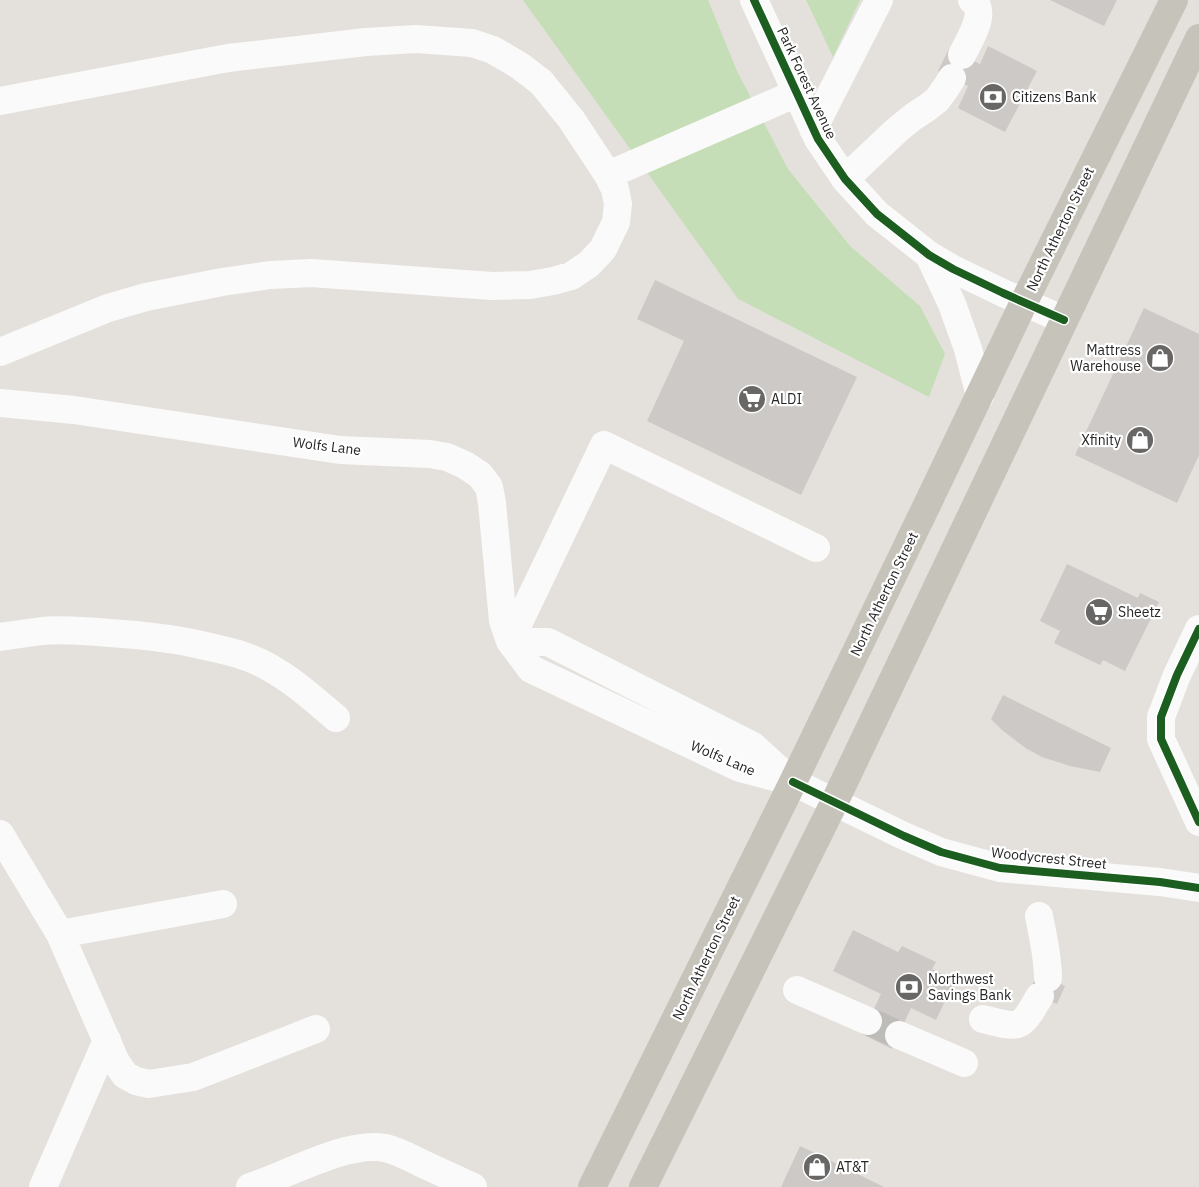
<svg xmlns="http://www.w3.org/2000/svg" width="1199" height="1187" viewBox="0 0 1199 1187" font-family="'IBM Plex Sans',sans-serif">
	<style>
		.green { fill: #c5deb7 }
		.building { fill: #ccc9c6 }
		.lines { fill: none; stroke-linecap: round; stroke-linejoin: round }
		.minor-tunnel { stroke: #bebcb8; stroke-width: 28; stroke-dasharray: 28 14; stroke-linecap: butt }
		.minor { stroke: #fbfafa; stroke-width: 28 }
		.major { stroke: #c6c3ba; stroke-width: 28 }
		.cycleway-casing { stroke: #fff; stroke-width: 11 }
		.cycleway { stroke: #1b5e20; stroke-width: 8 }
		.labels { text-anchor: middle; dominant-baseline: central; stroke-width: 4.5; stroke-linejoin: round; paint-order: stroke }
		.street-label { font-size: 14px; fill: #262626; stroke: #fff }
		.poi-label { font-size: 14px; fill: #262626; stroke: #fff; text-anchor: start }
	</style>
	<rect width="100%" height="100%" fill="#e4e1dc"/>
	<path class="green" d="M523,0H708L737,71L788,169L850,246L920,306L945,354L929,397L738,299Z
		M806,0H860L833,57Z"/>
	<path class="building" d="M1050,0H1117L1104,26Z
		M988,46L1037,71L1005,132L958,108L968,86L938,71L949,49L980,64Z
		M655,280L857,377L801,495L647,421L684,341L637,319Z
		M1144,308L1199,334V455L1177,503L1075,455Z
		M1067,564L1138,598L1140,593L1159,602L1125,671L1103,660L1100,665L1054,643L1060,631L1040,621Z
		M1003,695L1111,748L1100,772L1070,766L1042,757L1027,749L1002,730L991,719Z
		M853,930L898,952L902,946L936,962L932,969L955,980L936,1020L911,1008L892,1049L862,1034L881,994L833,971Z
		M1038,973L1065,986L1057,1004L1029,991Z
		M800,1146L815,1153L884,1187H781Z"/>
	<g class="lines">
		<path class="minor-tunnel" d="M868,1021L899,1035"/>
		<path class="minor" d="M754,0L818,139L845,179L877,214L929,255L953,269L1003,293L1064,320
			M962,55C968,43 983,19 977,6C977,5 973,1 972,0
			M0,101L228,58L366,42L416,39L472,43L493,50L520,66L541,82L571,119L608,175L615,189L618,204L616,222L603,249L589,264L571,276L553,281L530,285L492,286L311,273L270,275L222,282L146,297L108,308L0,352
			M813,129L879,0
			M608,175L797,93
			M845,179L897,130L913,117L928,107L937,100L945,89L952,78
			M929,255L952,304L968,349L980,396
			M0,403L74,410L340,450L430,454L447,457L465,465L480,475L489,487L492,503L503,621L510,641L531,669L740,768L793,782L904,836L941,852L1000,868L1160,882L1199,888
			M1199,629L1177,675L1161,717V739L1199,822
			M0,637C14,635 28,633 42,631C64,629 87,631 110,633C141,635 171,638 201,645C218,649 236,652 252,659C284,672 310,696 336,718
			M510,641L604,445L816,548
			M510,641L548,642L753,746L790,780
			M0,834L60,934L116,1062L125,1075L136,1081L149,1084L193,1077L316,1029
			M1039,916C1043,937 1048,957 1048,978
			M60,934L223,904
			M797,990L868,1021
			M983,1019C991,1021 1010,1027 1018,1024C1027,1021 1035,1003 1040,996
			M899,1035L964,1063
			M43,1187L107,1040
			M250,1187C288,1175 346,1141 385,1148C398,1151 409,1157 421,1163C438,1171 456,1179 473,1187"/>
		<path class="major" d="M592,1187L793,782L925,509L1024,302L1174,0
			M643,1187L834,803L1199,38"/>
		<defs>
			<path id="cycleway" d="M754,0L818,139L845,179L877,214L929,255L953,269L1003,293L1064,320
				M1199,629L1177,675L1161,717V739L1199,822
				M793,782L904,836L941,852L1000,868L1160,882L1199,888"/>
		</defs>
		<use href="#cycleway" class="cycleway-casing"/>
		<use href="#cycleway" class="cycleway"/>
	</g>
	<defs>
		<symbol id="bank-disc" viewBox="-11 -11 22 22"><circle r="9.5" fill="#686766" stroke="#fff"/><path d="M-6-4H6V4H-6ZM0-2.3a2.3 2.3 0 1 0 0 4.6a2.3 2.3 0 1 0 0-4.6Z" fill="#fff"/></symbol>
		<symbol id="shop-disc" viewBox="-11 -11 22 22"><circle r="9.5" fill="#686766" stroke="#fff"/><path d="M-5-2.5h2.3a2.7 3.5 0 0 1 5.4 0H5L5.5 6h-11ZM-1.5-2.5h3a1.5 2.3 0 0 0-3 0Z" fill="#fff"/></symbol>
		<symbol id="supermarket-disc" viewBox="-11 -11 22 22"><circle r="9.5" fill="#686766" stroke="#fff"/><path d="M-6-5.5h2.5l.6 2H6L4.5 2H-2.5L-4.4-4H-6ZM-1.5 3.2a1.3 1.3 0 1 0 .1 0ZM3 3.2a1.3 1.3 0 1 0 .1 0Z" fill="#fff"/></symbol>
	</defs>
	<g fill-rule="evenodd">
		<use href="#bank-disc" x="977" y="81" width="32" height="32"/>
		<use href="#shop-disc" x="1144" y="342" width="32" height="32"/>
		<use href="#supermarket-disc" x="736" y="383" width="32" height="32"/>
		<use href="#shop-disc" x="1124" y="424" width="32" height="32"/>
		<use href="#supermarket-disc" x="1083" y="596" width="32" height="32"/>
		<use href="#bank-disc" x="893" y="971" width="32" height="32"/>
		<use href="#shop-disc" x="801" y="1151" width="32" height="32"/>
	</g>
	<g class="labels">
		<g class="street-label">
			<text transform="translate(807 83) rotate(65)">Park Forest Avenue</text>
			<text transform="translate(1060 229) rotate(-64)">North Atherton Street</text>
			<text transform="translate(327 446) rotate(7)">Wolfs Lane</text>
			<text transform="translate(884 594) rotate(-64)">North Atherton Street</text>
			<text transform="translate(723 758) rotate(23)">Wolfs Lane</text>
			<text transform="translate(1049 858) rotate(6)">Woodycrest Street</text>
			<text transform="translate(706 958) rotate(-64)">North Atherton Street</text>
		</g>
		<g class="poi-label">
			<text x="1012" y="97">Citizens Bank</text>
			<text x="1141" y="350" text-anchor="end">Mattress<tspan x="1141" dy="16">Warehouse</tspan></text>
			<text x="771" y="399">ALDI</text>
			<text x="1121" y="440" text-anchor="end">Xfinity</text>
			<text x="1118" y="612">Sheetz</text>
			<text x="928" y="979">Northwest<tspan x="928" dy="16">Savings Bank</tspan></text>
			<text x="836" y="1167">AT&amp;T</text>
		</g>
	</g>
</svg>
